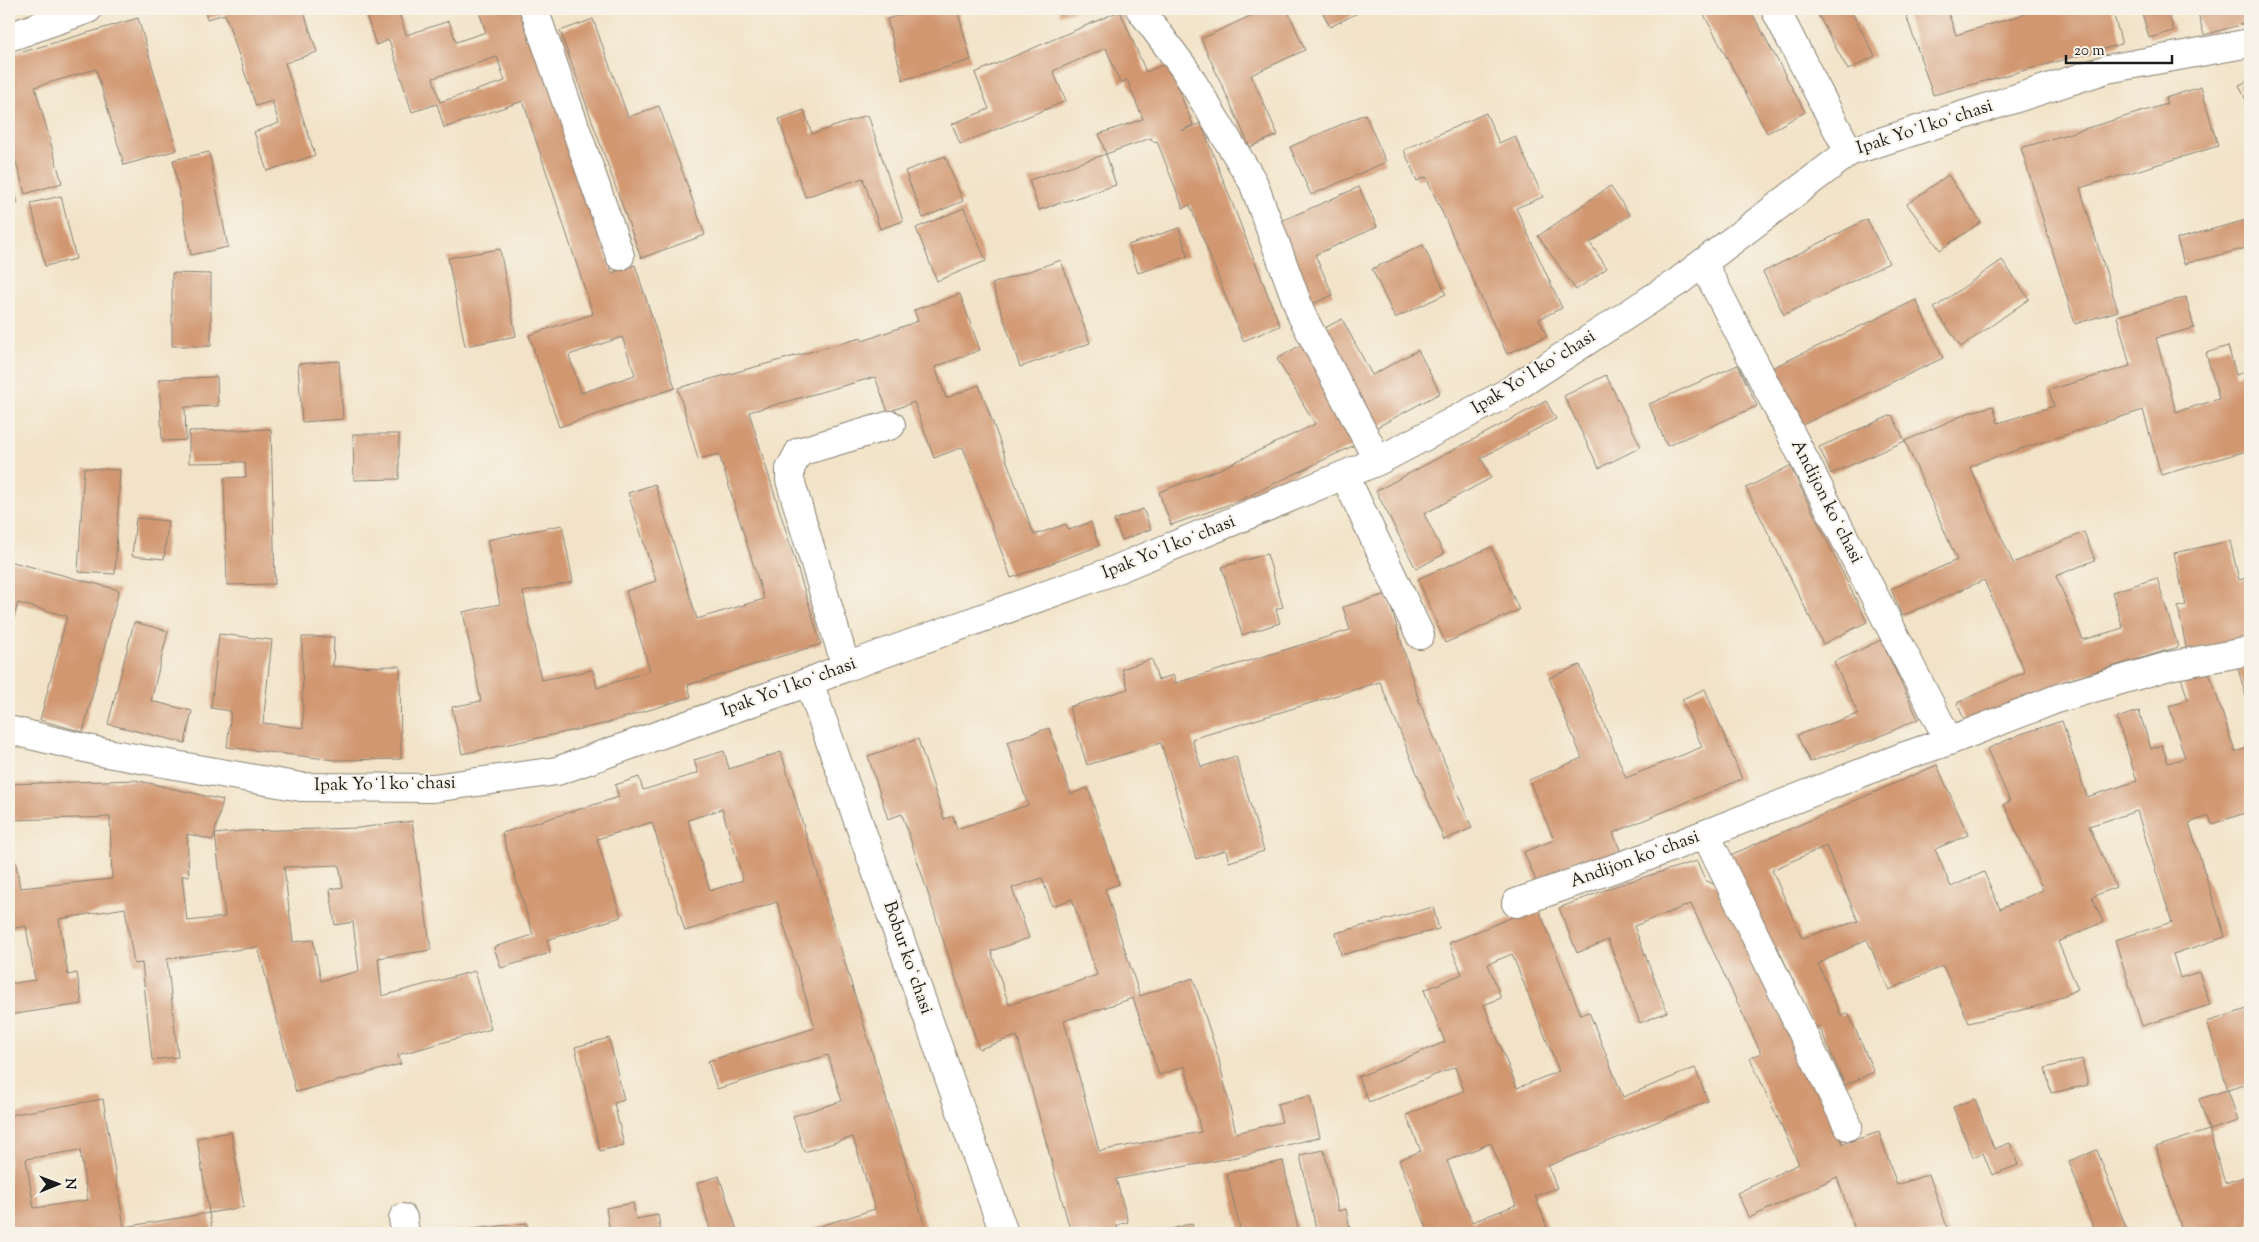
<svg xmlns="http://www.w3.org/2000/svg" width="2259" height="1242" viewBox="0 0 2259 1242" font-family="'Sorts Mill Goudy',serif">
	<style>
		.building { fill: #d19771; fill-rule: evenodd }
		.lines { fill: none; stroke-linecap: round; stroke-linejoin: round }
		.minor-casing { stroke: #878072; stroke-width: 30 }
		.minor { stroke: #fff; stroke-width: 28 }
		.labels { text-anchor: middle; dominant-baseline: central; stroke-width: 4; stroke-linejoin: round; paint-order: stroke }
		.street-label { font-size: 18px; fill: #1c1c1c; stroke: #f7f3e8 }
	</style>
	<rect width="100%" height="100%" fill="#f7f3e8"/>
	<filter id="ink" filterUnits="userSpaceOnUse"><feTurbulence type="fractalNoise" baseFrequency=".02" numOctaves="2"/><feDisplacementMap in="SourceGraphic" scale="10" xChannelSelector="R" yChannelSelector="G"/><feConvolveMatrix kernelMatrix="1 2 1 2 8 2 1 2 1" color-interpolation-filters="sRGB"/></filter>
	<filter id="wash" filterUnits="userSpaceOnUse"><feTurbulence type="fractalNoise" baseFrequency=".0096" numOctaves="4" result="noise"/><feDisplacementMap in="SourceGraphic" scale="20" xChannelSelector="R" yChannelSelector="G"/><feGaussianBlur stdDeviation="1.12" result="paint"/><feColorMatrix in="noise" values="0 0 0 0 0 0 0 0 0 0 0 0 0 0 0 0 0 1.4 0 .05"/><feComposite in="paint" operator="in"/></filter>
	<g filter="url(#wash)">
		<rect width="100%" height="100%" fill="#f2e3c8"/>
		<g id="blocks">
			<path class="building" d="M204,9H303L317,52L285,63L315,155L267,171L254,132L279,123L272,101L256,106L225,14L207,19Z
				M364,9H398L406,35L449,21L456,42L486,32L478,9H525L612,273L635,265L675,388L559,427L529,335L593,314L523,101L444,128L437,104L412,112L389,40L376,45ZM497,57L505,81L440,102L433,78ZM622,337L635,375L581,393L569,355Z
				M919,9H957L971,60L903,80L887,19Z
				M1059,9H1082L1060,15Z
				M1265,9H1287L1305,50L1251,75L1278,135L1250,147L1201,39Z
				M1321,9H1365L1330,27Z
				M1701,9H1750L1805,112L1767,133Z
				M1815,9H1850L1875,56L1848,70Z
				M1904,9H1947L1956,35L2031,12L2030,9H2112L2122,44L1933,95Z
				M2141,9H2167L2174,31L2149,38Z
				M2197,9H2212L2213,11L2222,9H2250V22L2204,35Z
				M1120,11L1146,72L1168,63L1193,125L1181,131L1201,123L1280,326L1243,341L1190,205L1183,208L1157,141L1153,142L1151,138L1106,154L1099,134L1143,119L1127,80L1120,83L1106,48L1053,71L1066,101L960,144L952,124L989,109L975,73Z
				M138,18L177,150L124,165L96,69L35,87L62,183L25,194L9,138V56Z
				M593,19L628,117L659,106L705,235L641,258L560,31Z
				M2250,80V109L2239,85Z
				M2201,87L2218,146L2080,188L2118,311L2075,324L2021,148L2167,104L2165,98Z
				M804,110L812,134L868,115L903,221L880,229L863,178L805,197L779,119Z
				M1486,113L1499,143L1515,136L1543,197L1516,208L1562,308L1539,319L1547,336L1507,354L1426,177L1417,181L1404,150Z
				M1365,114L1386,162L1311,195L1290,147Z
				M209,152L228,247L191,255L173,160Z
				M1106,154L1116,185L1039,210L1029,180Z
				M945,156L963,201L923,218L905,171Z
				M9,172L18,203L9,205Z
				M1948,175L1981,222L1940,250L1907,204Z
				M1610,186L1630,215L1590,243L1607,268L1576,290L1538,236Z
				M1359,187L1377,227L1315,255L1333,295L1312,304L1277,223Z
				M61,196L76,259L45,266L31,203Z
				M964,208L986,261L937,281L916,228Z
				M1867,219L1889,263L1784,315L1763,272Z
				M2250,219V247L2184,264L2177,239Z
				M1179,228L1188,256L1138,273L1128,245Z
				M1423,245L1446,294L1395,318L1372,269Z
				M500,249L516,336L465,346L448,258Z
				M1061,260L1090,343L1020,367L992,284Z
				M2002,260L2029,299L1961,347L1934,308Z
				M172,273L211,274V346H172Z
				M960,294L980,350L935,367L946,398L979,385L1034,535L1066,524L1069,530L1091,522L1099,546L1011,578L963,447L934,458L914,402L888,412L875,377L749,412L821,644L688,685L691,697L604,724L462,754L452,707L481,701L463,612L500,604L487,540L562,525L573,582L523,592L541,680L593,670L597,688L650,671L626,591L656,581L628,493L655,484L697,619L764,599L719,454L698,459L678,388L861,338L863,341L918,321L914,310Z
				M2186,297L2194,328L2156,338L2176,412L2219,399L2206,353L2228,346L2236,375L2250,369V450L2161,475L2143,410L1983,461L1970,467L2013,563L2084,532L2095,560L2056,576L2083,640L2123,628L2112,592L2157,578L2178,647L2065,681L1966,724L1957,703L2025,672L1984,580L1902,616L1891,589L1957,560L1905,441L1831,474L1819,447L1892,415L1905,441L1968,413L1993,406L1998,423L2054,406L2049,390L2130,366L2117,316Z
				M1916,300L1943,358L1800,426L1772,368Z
				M1342,319L1372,375L1418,350L1440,393L1370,431L1317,332Z
				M1304,343L1359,443L1236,502L1171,525L1159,492L1220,469L1315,424L1277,359Z
				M339,361L343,419L302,422L298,364Z
				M1738,365L1757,406L1667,446L1649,404Z
				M1606,375L1641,447L1599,468L1564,396Z
				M217,377L218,406L185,407L186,440L162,441L159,379Z
				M1546,401L1556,419L1481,458L1491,478L1424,514L1444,554L1416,569L1376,491Z
				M271,429L275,584L227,585L224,478L246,477L245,462L189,463V431Z
				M353,434H399V479L354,480Z
				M1790,466L1867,622L1823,644L1746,488Z
				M84,468L120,470L115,574L78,572Z
				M1143,509L1151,529L1122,540L1114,520Z
				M136,518L168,521L164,559L132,556Z
				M2230,541L2239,580L2250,577V638L2187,652L2178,607L2186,605L2174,553Z
				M1491,547L1519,610L1445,643L1418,579Z
				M1267,554L1283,607L1276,609L1280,623L1242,635L1222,567Z
				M9,561L119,590L83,732L40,720L67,616L18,603L9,635Z
				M1387,594L1419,701L1472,828L1444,840L1380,682L1192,739L1201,767L1236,756L1264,851L1229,862L1226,850L1196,859L1161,743L1087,765L1069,707L1128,689L1122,669L1152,659L1158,680L1173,675L1176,683L1350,630L1343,607Z
				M134,622L168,631L151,701L192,711L185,743L108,724Z
				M219,634L272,640L263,723L303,728L302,637H334L333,667L400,666L401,759L335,760L227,747L231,711L211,708Z
				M1881,640L1918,719L1872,740L1810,762L1797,735L1858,714L1834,662Z
				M2250,662V711L2237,665Z
				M1580,665L1626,778L1702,747L1682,699L1705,689L1742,779L1613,833L1621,852L1538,886L1524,852L1554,840L1529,780L1582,758L1549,678Z
				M2208,669L2235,752L2250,747V819L2248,812L2212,824L2209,816L2189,823L2225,937L2173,954L2180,978L2199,972L2210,1005L2142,1026L2115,940L2172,922L2137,811L2089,826L2116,887L2092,897L2103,922L2058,942L2078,989L2042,1005L1969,1023L1943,966L1889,990L1867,939L1818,964L1841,1016L1848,1013L1874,1072L1845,1085L1819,1026L1814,1028L1778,948L1770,952L1728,856L1937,765L1968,835L1935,849L1951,887L1984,872L2000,909L2043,890L2004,804L2010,801L1987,749L2021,734L2062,721L2087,797L2137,781L2117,718L2139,711L2151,749L2162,745L2168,763L2185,758L2169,706L2188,700L2181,677ZM1826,846L1858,921L1802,938L1772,870Z
				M1049,728L1071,794L1088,788L1119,884L1105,889L1140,996L1193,978L1218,1056L1236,1133L1282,1122L1277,1104L1310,1096L1320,1137L1242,1156L1116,1179L1128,1222L1117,1225L1119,1233H1071L1017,1036L979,1049L902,814L888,819L868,756L918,739L944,819L953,816L957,829L1028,805L1007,742ZM1042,878L1052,906L1072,899L1097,975L1009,1005L991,951L1029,938L1012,888ZM1133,998L1159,1075L1185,1066L1201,1132L1099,1151L1064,1021Z
				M724,751L729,769L781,752L927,1233H798L875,1209L853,1137L804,1152L793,1116L842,1101L828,1055L717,1089L708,1061L815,1028L777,902L685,931L652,822L597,839L621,917L547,940L550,953L501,968L494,947L533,935L502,833L619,797L615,785L639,777L643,790L698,773L694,760ZM722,809L743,880L710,891L688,820Z
				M135,780L223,800L213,840L187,834L189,876H182L187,921L225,917L215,834L243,831L359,828L412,821L431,950L378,958L382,996L475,971L491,1029L398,1055L401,1064L296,1092L258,947L167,959L178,1057L152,1060L142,963L134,964L125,908L59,919L68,975L77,973L82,1004L9,1015V984L35,980L26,926L9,929V863H16L20,888L112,879L110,817L9,820V784ZM339,865L343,887L330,889L335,925L353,922L359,971L321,981L313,940L293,942L284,867Z
				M1697,861L1705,880L1724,889L1843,1144L1879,1132L1897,1185L1929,1174L1949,1233H1856L1837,1177L1749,1218L1737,1193L1799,1164L1750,1058L1761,1053L1691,904L1634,926L1667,1012L1640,1023L1608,940L1577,953L1559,908L1618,885Z
				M1433,907L1439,929L1341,955L1336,933Z
				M1538,907L1581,1015L1589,1012L1623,1097L1695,1068L1708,1101L1548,1166L1557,1188L1535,1196L1547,1227L1532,1233H1429L1399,1160L1421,1151L1406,1115L1464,1091L1455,1067L1369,1102L1358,1077L1445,1042L1424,990L1462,974L1449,943ZM1512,954L1559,1071L1517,1088L1484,1005L1501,998L1488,964ZM1491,1143L1516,1205L1472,1222L1447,1161Z
				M2250,1008V1083L2228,1090L2207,1022Z
				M609,1038L624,1100L614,1103L624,1145L600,1151L575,1047Z
				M2082,1059L2088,1085L2051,1093L2045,1068Z
				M2228,1090L2238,1121L2209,1130L2225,1183L2250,1175V1233H2183L2156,1147L2209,1130L2199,1099Z
				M103,1099L124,1227L209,1213L213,1233H12L9,1216V1115ZM80,1150L88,1200L34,1208L26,1159Z
				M1975,1099L1994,1149L2010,1143L2018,1165L1992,1175L1983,1153L1973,1157L1953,1107Z
				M231,1132L244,1207L209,1213L197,1138Z
				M1324,1150L1338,1211L1346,1209L1351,1233H1317L1300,1155Z
				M2097,1150L2128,1233H2095L2069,1161Z
				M1283,1161L1299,1233H1241L1227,1173Z
				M719,1176L738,1233H711L697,1183Z
				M633,1203L636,1219L658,1215L661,1233H610L606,1208Z
				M527,1223L528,1233H446V1232Z
				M1192,1223L1194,1233H1158Z"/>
		</g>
	</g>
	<g filter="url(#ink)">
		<use href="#blocks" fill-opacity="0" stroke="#878072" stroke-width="1"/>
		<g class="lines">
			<defs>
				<path id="minor" d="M534,9L620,256
					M1140,9L1184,68L1253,182L1302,316L1378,461
					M1775,9L1849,152
					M9,37L88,9
					M1703,263L1949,741
					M1345,476L1420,635
					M846,667L790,480V469L799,452L891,425
					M809,682L1004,1233
					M9,730L101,752L301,787L433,788L557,771L809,682L846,667L1110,572L1378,461L1505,394L1679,281L1849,152L2107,69L2250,43
					M1706,835L1848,1126
					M1516,903L1649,856L1902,757L1949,741L2059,698L2169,666L2250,651
					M403,1218L405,1233"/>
			</defs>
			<use href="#minor" class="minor-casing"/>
			<use href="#minor" class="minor"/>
		</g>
	</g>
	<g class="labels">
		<g class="street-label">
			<text transform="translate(1925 128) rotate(-18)">Ipak Yoʻl koʻchasi</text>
			<text transform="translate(1534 373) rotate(-32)">Ipak Yoʻl koʻchasi</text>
			<text transform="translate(1826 502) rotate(63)">Andijon koʻchasi</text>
			<text transform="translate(1169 548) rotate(-22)">Ipak Yoʻl koʻchasi</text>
			<text transform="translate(789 688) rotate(-20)">Ipak Yoʻl koʻchasi</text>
			<text transform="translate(385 785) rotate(-1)">Ipak Yoʻl koʻchasi</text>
			<text transform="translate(1635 860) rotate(-20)">Andijon koʻchasi</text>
			<text transform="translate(907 958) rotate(71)">Bobur koʻchasi</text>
		</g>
	</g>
	<rect width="2259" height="1242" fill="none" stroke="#f7f3e8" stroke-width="30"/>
	<g transform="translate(58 1184) rotate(89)" stroke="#f7f3e8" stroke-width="4" paint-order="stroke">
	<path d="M0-4L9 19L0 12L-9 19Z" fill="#1c1c1c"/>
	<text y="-8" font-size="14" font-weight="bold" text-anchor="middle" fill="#1c1c1c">N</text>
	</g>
	<path d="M2066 55v8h106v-8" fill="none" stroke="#1c1c1c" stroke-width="2.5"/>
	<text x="2074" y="55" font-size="15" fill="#1c1c1c" stroke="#f7f3e8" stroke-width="4" paint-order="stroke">20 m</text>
</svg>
